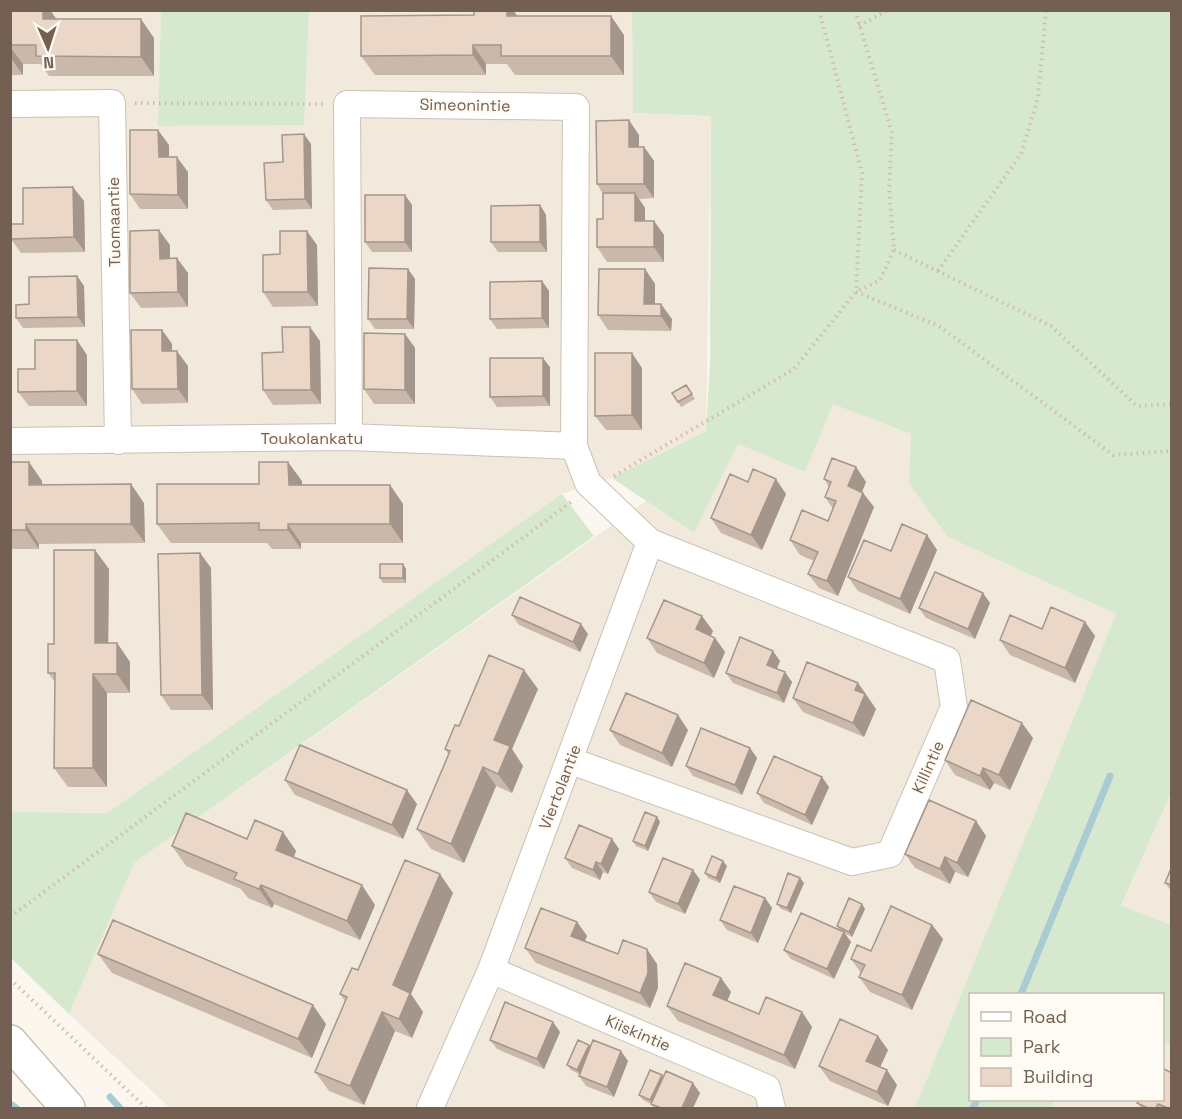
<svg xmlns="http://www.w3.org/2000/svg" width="1182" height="1119" viewBox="0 0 1182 1119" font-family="'Space Grotesk',sans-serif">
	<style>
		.residential { fill: #f2e9dd }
		.green { fill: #d6e8cd }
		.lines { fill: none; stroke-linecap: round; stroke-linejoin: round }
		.stream { stroke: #abcbd4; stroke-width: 7 }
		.street-casing { stroke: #cdc0b4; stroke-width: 28 }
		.secondary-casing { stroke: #cfc0b2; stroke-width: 36 }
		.path { stroke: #d3bcab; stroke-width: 4; stroke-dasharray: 1.5 4.5; stroke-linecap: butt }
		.street { stroke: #fff; stroke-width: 26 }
		.secondary { stroke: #fff; stroke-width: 33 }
		.wall { fill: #cab9ab }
		.shaded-wall { fill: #a4968b }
		.building { fill: #ebd7c7; stroke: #a4968b; stroke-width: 1.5 }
		.labels { text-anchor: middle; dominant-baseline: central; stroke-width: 4.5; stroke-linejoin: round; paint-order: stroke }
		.street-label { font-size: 16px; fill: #746052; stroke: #fefaf4 }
	</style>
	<rect width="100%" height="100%" fill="#fbf6ee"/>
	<path class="residential" d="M11,11H161L159,126L304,124L309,11H632L633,113L711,116L706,431L612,478L562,494L107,813L11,812Z
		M833,404L911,434L909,484L948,537L1116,614L915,1108H170L69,1014L134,863L646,501L694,533L738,444L805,472Z
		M1171,793V925L1121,907Z
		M1163,1042L1171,1046V1108H1052L1055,1100H1162Z"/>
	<path class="green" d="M161,11H309L304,125L158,126Z
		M632,11H1171V793L1121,906L1171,925V1046L1163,1042L1162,994H970V1100H1055L1052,1108H915L1116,614L948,537L909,484L911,434L833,404L805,472L738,444L694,533L612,478L706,431L710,364L711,116L633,113Z
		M562,494L594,536L134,863L69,1014L11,958L10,812L107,813Z"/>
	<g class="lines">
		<path class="stream" d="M1021,994L1110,776
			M110,1097L120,1108
			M10,1104L16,1108
			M973,1108L977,1100"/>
		<defs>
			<path id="street" d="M10,104L112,103L118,441
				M349,437L347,104L576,107L574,446
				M10,441L349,437L574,446L588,483L650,542L491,970L430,1108
				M571,761L852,862L890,854L954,707L947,660L650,542
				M491,970L767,1088L772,1108"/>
			<path id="secondary" d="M10,1042L68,1108"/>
		</defs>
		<use href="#street" class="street-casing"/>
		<use href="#secondary" class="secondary-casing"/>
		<path class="path" d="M819,10L862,173L856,292
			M859,26L888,10
			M135,103L325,104
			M894,250L1051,326L1137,406L1172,404
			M938,271L1021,154L1038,98L1046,10
			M856,292L939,326L1113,455L1172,451
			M614,476L794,369L856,292L880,280L894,250L889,188L892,133L855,10
			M10,917L574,500
			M10,979L146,1108"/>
		<use href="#street" class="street"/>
		<use href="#secondary" class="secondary"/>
	</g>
	<path class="wall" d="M10,10H50L56,19L154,38V76H49L41,64H23V75H10Z
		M474,10H513L517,16L624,35V75H515L507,64H486V75H375L361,56L474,15Z
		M639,135V147H644L654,161V198L639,199L645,208V221H654L664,235V262H607L597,247L603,219V194L597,184Z
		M311,144L312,209L273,210L266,200Z
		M169,145V157L188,172V209H140L130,194Z
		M405,195L412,205V252H372L365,242Z
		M84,201L85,252L21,253L11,239L23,224Z
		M540,205L546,215L547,252H498L491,242Z
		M170,245V258L188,273V307L141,308L130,293Z
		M317,245L318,306L273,307L263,292L280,254Z
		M408,269L415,279L414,329H375L368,319Z
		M645,269L655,284V304L672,319L671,331L608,330L598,315Z
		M77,276L84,286L85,327L23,328L16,318L29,304Z
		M542,281L549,291V328L497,329L490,319Z
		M162,330L172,344V351L188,366V403L142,404L132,389Z
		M405,334L415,348V404H374L364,389Z
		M320,341L321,404L273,405L263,390L283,352Z
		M87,355V406H29L18,392L35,369Z
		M550,367V406L497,407L490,397Z
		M642,368V430H606L595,416Z
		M686,385L695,399L681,407L672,393Z
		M10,462L42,481V485L144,503L145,543L39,544V549H12L10,547Z
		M856,467L866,482L862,492L863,493L874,507L838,596L819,588L808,574L814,561L800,555L790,540L828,521L833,509L825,497L829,487L824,479Z
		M302,481V485H390L403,504V543H301V549H272L267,543H171L157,524L259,484Z
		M748,482L786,494L762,550L721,533L711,518Z
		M927,535L937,550L910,614L858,591L848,577L891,551Z
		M200,553L211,568L213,710H171L161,695Z
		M403,564L406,569V583H383L380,578Z
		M109,569L108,643H117L130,662V693H107V787H68L54,768L55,682L48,673L54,644Z
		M990,603L975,639L926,618L919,608Z
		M512,615L588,634L580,652L519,625Z
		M1085,622L1095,636L1075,683L1010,655L1000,640L1042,629Z
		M713,631L710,636L715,638L725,652L714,678L657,653L647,638Z
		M780,661L777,669L792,682L784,703L733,683L726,673Z
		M858,683L876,709L864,737L803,712L793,698Z
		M538,689L512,749L523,766L512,793L496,786L464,863L431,849L417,829L449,755L445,749L459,726Z
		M610,730H688L672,767L620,745Z
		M1033,738L1010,790L994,783L990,790L955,775L945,760Z
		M757,758L742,795L693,776L686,766Z
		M285,780L417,804L403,839L295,795Z
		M829,787L812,825L764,803L757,793Z
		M657,817L660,822L648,851L636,846L633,841Z
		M976,821L986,836L968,877L955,872L950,884L915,868L905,854Z
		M283,832L296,851L294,857L375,905L360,940L274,904L272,908L248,898L241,889L186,866L172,846L247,839Z
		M612,839L619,849L608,874L603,872L600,880L572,868L565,858Z
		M727,866L720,883L708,878L705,873Z
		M1172,866V892L1165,883Z
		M693,870L700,880L685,914L656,902L649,892Z
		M804,883L791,913L781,909L777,904Z
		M453,893L411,994L423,1012L412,1038L395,1031L364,1105L329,1091L315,1072L345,1001L340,994L358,970Z
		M765,898L772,908L758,943L727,930L720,920Z
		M862,904L865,909L852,937L844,933L851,942L834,979L791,959L784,950L840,931L837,926Z
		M577,922L587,936L585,941L618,954L657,964L658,988L650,1008L536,963L525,948Z
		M932,925L943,939L912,1010L870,992L859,977L861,973L851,959L871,951Z
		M98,954L326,1024L312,1058L112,973Z
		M721,978L731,992L727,1001L759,1014L802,1012L812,1027L795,1069L678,1021L667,1006Z
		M560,1032L544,1069L497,1049L490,1040Z
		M590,1047L628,1061L614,1097L586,1086L579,1076V1074L571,1070L567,1065Z
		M888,1050L880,1067L897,1085L888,1106L830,1081L819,1066Z
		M1172,1073V1108H1141L1137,1103Z
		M663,1077L700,1093L693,1108H654L651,1104L643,1100L639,1095Z"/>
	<path class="shaded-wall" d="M43,10H50L57,20L43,19Z
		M507,10H513L521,22L507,16Z
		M611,16L624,35V75L611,56Z
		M141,19L154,38V76L141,57Z
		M473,45L486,64V75L473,55Z
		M10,47L23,64V75L10,57Z
		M629,120L639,135V162L629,147Z
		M158,130L169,145V172L159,157Z
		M304,134L311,144L312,209L305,199Z
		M644,147L654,161V198L644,184Z
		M177,157L188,172V209L178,195Z
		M73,187L84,201L85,252L74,237Z
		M635,193L645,208V235L635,221Z
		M405,195L412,205V252L405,242Z
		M540,205L546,215L547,252L540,242Z
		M654,221L664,235V262L654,247Z
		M159,230L170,245V273L160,259Z
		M307,231L317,245L318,306L308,292Z
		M177,258L188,273V307L178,292Z
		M408,269L415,279L414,329L407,319Z
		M645,269L655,284V316L644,304Z
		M77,276L84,286L85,327L78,317Z
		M542,281L549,291V328L542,318Z
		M661,304L672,319L671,331L661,316Z
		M310,327L320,341L321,404L311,390Z
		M162,330L172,344V366L162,351Z
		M405,334L415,348V404L405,390Z
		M77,340L87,355V406L77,391Z
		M177,351L188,366V403L178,389Z
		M632,353L642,368V430L632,415Z
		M543,358L550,367V406L543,396Z
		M29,462L42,481L43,504L29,485Z
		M288,462L302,481V504L289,485Z
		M856,467L866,482L858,501L848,486Z
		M776,479L786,494L762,550L751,535Z
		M131,484L144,503L145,543L131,524Z
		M390,485L403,504V543L390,524Z
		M863,493L874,507L838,596L827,581Z
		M26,524L39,544V549L26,530Z
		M288,524L301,543V549L288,530Z
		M927,535L937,550L910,614L900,599Z
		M95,550L109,569L108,662L95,643Z
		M200,553L211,568L213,710L202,695Z
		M403,564L406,569V583L403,578Z
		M983,593L990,603L975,639L968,629Z
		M702,616L713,631L707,644L696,629Z
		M1085,622L1095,636L1075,683L1065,668Z
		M581,624L588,634L580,652L573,642Z
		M715,638L725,652L714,678L704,663Z
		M117,643L130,662V693L117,674Z
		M773,651L780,661L774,675L767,665Z
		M524,670L538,689L512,749L523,766L512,793L498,774L494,740Z
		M785,672L792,682L784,703L777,693Z
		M93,674L107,693V787L93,768Z
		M858,683L876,709L864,737L853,723L855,690Z
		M678,715L688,730L672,767L662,753Z
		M1022,723L1033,738L1010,790L999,775Z
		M750,748L757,758L742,795L735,785Z
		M483,767L496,786L464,863L451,844Z
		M983,768L994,783L990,790L980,776Z
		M822,777L829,787L812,825L805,815Z
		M407,790L417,804L403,839L392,825Z
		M657,817L660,822L648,851L645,846Z
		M976,821L986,836L968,877L957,863Z
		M283,832L296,851L289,869L276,850Z
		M612,839L619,849L608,874L601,864Z
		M945,857L955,872L950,884L940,869Z
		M723,861L727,866L720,883L716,878Z
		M596,862L603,872L600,880L593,870Z
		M693,870L700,880L685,914L678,904Z
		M440,874L453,893L411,994L423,1012L412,1038L399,1019L393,985Z
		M800,878L804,883L791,913L787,908Z
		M261,885L274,904L272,908L259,889Z
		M362,885L375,905L360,940L347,921Z
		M765,898L772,908L758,943L751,933Z
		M862,904L865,909L852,937L849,932Z
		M577,922L587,936L581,950L571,936Z
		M932,925L943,939L912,1010L902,995Z
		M844,932L851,942L834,979L827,969Z
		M647,949L657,964L658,988L650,1008L640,993Z
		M721,978L731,992L724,1009L713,995Z
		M313,1005L326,1024L312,1058L298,1039Z
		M382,1012L395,1031L364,1105L350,1086Z
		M802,1012L812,1027L795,1069L784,1055Z
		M553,1022L560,1032L544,1069L537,1059Z
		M878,1036L888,1050L876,1076L866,1061Z
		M589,1045L592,1050L581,1075L577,1070Z
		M621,1051L628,1061L614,1097L607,1087Z
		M887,1070L897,1085L888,1106L877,1092Z
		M662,1075L665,1080L654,1105L650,1100Z
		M693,1083L700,1093L693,1108H682Z"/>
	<path class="building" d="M10,10H43V19H141V57L36,56V45H10Z
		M474,10H507V16H611V56H501V45H473V55L361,56V16L474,15Z
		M629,120V147H644V184H597L596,121Z
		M130,130H158L159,157H177L178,195L130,194Z
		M304,134L305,199L266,200L264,163L283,162L282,135Z
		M73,187L74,237L11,239V224H23V188Z
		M603,193H635V221H654V247H597V219H603Z
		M365,195H405V242H365Z
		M540,205V242H491V206Z
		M159,230L160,259L177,258L178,292L130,293V231Z
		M280,231H307L308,292H263V255L280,254Z
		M369,268L408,269L407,319H368Z
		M599,269H645L644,304H661V316L598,315Z
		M77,276L78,317L16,318V305L29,304V277Z
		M542,281V318L490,319V282Z
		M282,327H310L311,390H263L262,353L283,352Z
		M131,330H162V351H177L178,389H132Z
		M364,333L405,334V390L364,389Z
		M35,340H77V391L18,392V369H35Z
		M595,353H632V415L595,416Z
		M490,358H543V396L490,397Z
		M686,385L692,394L678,402L672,393Z
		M832,458L856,467L848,486L863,493L827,581L808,574L818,552L790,540L802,510L828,521L836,501L825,497L831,482L824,479Z
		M10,462H29V485L131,484V524H26V530H10Z
		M259,462H288L289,485H390V524H288V530H259V523L157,524V484H259Z
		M753,469L776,479L751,535L711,518L730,474L748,482Z
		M902,524L927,535L900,599L848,577L864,540L891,551Z
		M54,550H95V643H117V674H93V768H54L55,673H48V644H54Z
		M200,553L202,695H161L158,554Z
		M380,564H403V578H380Z
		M935,572L983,593L968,629L919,608Z
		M520,597L581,624L573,642L512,615Z
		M664,600L702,616L696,629L715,638L704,663L647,638Z
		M1051,607L1085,622L1065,668L1000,640L1010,615L1042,629Z
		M740,637L773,651L767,665L785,672L777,693L726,673Z
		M489,655L524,670L494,740L510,746L498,774L483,767L451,844L417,829L450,751L445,749L455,725L459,726Z
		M807,662L858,683L855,690L865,694L853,723L793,698Z
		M626,693L678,715L662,753L610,730Z
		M971,700L1022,723L999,775L983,768L980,776L945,760Z
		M701,728L750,748L735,785L686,766Z
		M300,745L407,790L392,825L285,780Z
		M774,756L822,777L805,815L757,793Z
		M929,800L976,821L957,863L945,857L940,869L905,854Z
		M645,812L657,817L645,846L633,841Z
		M186,813L247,839L255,820L283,832L276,850L362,885L347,921L261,885L259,889L234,879L237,873L172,846Z
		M579,825L612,839L601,864L596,862L593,870L565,858Z
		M712,856L723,861L716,878L705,873Z
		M663,858L693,870L678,904L649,892Z
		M405,860L440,874L393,985L410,993L399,1019L382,1012L350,1086L315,1072L347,997L340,994L352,968L358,970Z
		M1172,866V885L1165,883Z
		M788,873L800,878L787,908L777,904Z
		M734,886L765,898L751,933L720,920Z
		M849,898L862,904L849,932L837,926Z
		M891,906L932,925L902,995L859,977L865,965L851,959L857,945L871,951Z
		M541,908L577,922L571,936L618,954L623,940L647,949L648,973L640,993L525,948Z
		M801,913L844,932L827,969L784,950Z
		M113,920L313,1005L298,1039L98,954Z
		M685,963L721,978L713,995L759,1014L766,997L802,1012L784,1055L667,1006Z
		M505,1002L553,1022L537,1059L490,1040Z
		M840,1019L878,1036L866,1061L887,1070L877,1092L819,1066Z
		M578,1040L589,1045L577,1070L567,1065Z
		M593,1040L621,1051L607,1087L579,1076Z
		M1162,1068L1172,1073V1108H1168L1158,1104L1156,1108H1148L1137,1103L1139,1100H1162Z
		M650,1070L662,1075L650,1100L639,1095Z
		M666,1071L693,1083L682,1108H661L651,1104Z"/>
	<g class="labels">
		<g class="street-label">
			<text transform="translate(465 105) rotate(1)">Simeonintie</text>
			<text transform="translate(114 222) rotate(-91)">Tuomaantie</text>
			<text x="312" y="438">Toukolankatu</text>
			<text transform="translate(928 767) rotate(-66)">Killintie</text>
			<text transform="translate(560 787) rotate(-69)">Viertolantie</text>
			<text transform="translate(638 1033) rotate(23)">Kiiskintie</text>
		</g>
	</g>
	<rect width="1182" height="1119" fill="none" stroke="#746052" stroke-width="24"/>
	<rect x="969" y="993" width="195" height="108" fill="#fefaf4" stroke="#c7bcb3" stroke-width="1.5"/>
	<rect x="981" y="1012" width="30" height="9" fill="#ffffff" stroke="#c7bcb3" stroke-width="1.5"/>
	<text x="1023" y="1023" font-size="18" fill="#746052">Road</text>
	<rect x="981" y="1038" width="30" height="18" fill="#d6e8cd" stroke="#c7bcb3" stroke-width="1.5"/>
	<text x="1023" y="1053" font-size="18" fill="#746052">Park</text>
	<rect x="981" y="1068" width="30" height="18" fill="#ebd7c7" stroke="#c7bcb3" stroke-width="1.5"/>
	<text x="1023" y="1083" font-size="18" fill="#746052">Building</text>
	<g transform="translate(48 48) rotate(177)" stroke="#fefaf4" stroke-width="4.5" paint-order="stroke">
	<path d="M0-4.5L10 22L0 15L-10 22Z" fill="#746052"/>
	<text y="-9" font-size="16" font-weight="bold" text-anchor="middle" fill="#746052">N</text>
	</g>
</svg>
